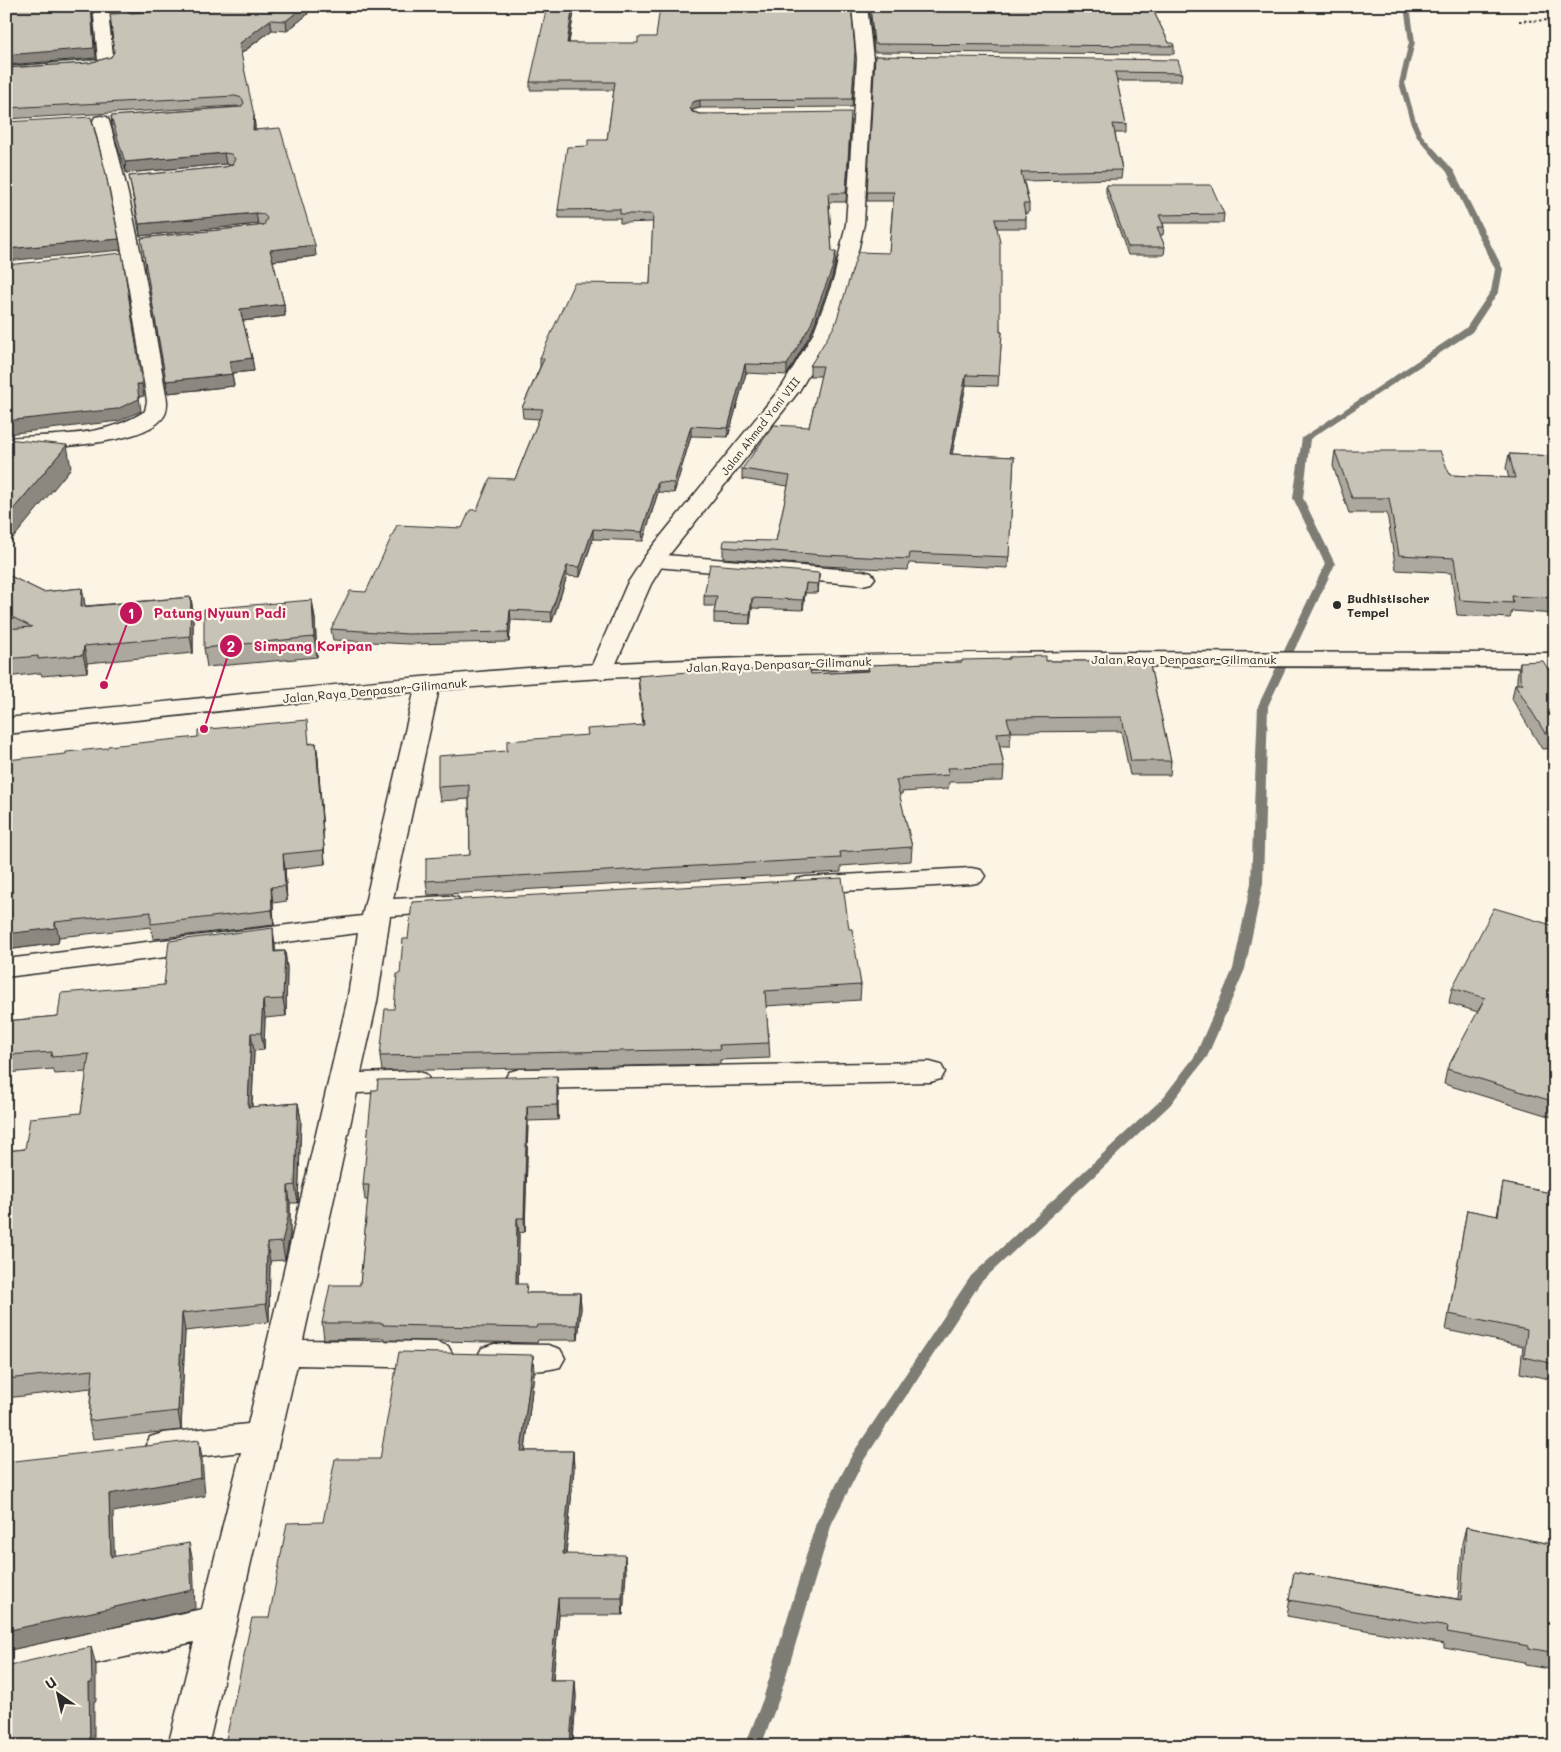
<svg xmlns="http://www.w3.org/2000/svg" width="1561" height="1752" viewBox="0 0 1561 1752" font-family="Mali,sans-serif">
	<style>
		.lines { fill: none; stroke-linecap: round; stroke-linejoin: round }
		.stream { fill: #7d7b74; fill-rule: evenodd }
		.minor-casing { stroke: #2b2b2b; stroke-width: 3 }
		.tertiary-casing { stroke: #2b2b2b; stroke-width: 3 }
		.trunk-casing { stroke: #2b2b2b; stroke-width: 3 }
		.path { stroke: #2b2b2b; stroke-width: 2; stroke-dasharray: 2.5 2.5; stroke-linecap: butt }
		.minor { fill: #fcf5e5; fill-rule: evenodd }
		.tertiary { fill: #fcf5e5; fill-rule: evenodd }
		.trunk { fill: #fcf5e5; fill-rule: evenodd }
		.wall { fill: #aca89d; stroke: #2b2b2b }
		.shaded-wall { fill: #8c8880; stroke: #2b2b2b }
		.building { fill: #c8c3b7; stroke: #2b2b2b }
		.poi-dot { fill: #2b2b2b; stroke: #fcf5e5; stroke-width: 2 }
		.labels { text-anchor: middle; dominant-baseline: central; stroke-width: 4.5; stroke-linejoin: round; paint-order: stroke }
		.far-street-label { font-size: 11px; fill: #2b2b2b; stroke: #fcf5e5 }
		.poi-label { font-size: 12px; font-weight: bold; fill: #2b2b2b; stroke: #fcf5e5; text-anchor: start }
		.street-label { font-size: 12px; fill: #2b2b2b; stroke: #fcf5e5 }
		.leader { fill: none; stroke: #c2185b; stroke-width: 2 }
		.callout-dot { fill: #c2185b; stroke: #fcf5e5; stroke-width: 2 }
		.mark-label { font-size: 15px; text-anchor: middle; font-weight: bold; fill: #fff }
		.callout-label { font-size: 14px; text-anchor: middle; font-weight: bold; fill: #c2185b; stroke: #fcf5e5; stroke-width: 4.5; stroke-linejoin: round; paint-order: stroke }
	</style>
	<rect width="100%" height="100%" fill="#fcf5e5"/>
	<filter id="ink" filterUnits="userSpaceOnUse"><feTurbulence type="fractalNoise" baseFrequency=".02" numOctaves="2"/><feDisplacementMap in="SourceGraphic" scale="10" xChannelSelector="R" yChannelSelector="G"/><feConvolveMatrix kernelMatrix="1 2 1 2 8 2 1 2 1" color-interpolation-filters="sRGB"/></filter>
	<g filter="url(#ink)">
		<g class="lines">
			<path class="stream" d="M1404,6H1410L1415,42L1405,83L1416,121L1422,135L1454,171L1503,269L1499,291L1472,332L1310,439L1303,498L1335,564L1268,706L1263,883L1245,969L1207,1057L1170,1105L981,1282L864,1460L832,1523L779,1699L761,1746H745L763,1699L816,1523L853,1453L971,1276L1162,1099L1195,1056L1233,969L1251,883L1258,706L1325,564L1293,498L1302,438L1466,328L1491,291L1495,269L1447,172L1417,137L1410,121L1399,83L1409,42Z"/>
			<defs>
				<path id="minor" d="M93,6H108V13L147,11L152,13L155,16L152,19L147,21L109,22L114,63L112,66L91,72L6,77V67L98,60Z
					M101,116L107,117L109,121C136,213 151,307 167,401C167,406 167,412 164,416C146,446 39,448 6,450V438C53,434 104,438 145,411L147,401C132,307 118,213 93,121L95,117Z
					M653,554L863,571L871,573L875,578L871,583L863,585L645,566L642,561L645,556Z
					M428,677L437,679L440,684L393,899L448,896L458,898L462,904L458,910L448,912L390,916L377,1002L361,1073L415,1071L426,1074L430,1081L426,1088L415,1091L357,1093L303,1340L436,1342L448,1346L453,1355L448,1364L436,1368L297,1365L208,1746H168L194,1642L6,1683V1651L202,1609L241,1452L163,1461L150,1457L145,1447L150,1437L163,1433L248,1424L347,1002L358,933L6,977V959L362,916L416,684L419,679Z
					M971,868L981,870L985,876L981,882L971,884L806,893L796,891L792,885L796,879L806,877Z
					M930,1062L941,1065L945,1072L941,1079L930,1082L520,1089L509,1086L505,1079L509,1072L520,1069Z
					M494,1344L548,1345L560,1349L565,1358L560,1367C539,1373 503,1372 482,1366L477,1357L482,1348Z"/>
				<path id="tertiary" d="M852,6H867L873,59L864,224L852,278L833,334L799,391L669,555L651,584L610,677L601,679L592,677L589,672L627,584L648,552L783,385L813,334L834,278L846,224L857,59Z"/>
				<path id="trunk" d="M1080,652L1555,653V667C1238,667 920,662 604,678C404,689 205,713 6,734V718C180,701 354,681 528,668C712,656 896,654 1080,652Z"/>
			</defs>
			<use href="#minor" class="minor-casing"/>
			<use href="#tertiary" class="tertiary-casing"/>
			<use href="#trunk" class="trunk-casing"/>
			<path class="path" d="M1519,21L1555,20"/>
			<use href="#minor" class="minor"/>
			<use href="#tertiary" class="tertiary"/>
			<use href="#trunk" class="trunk"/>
		</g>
		<path class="wall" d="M109,6H217L110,11Z
			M575,6L569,43L855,51L852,107L700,108L692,110V111L700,114L851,120L846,202H829L832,252L836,261L832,277L811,333L787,375L746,373L728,437L691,436L674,493L658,492L643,541L593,539L580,577L567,576L552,622L511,620L509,642L409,644L333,640L331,629L366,592L462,528L477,510L515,479L539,419L523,418L522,408L540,367V358L650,284L653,222L620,223V218H559L558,210L588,146L607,140L614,90H530V82Z
			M869,6H1151L1169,43L1174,46V54L874,52Z
			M110,14H308L287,31L272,30L241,54L255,126V130L316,256L273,261L284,304L285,316L243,321L252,358L254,371L232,373L234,386L168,393L141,238L257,226L263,225L258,224L140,236L129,176L225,167L232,165L226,164L126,173L112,127L111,116L239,107L236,106L6,119V68L89,63L111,57L114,52Z
			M875,56L1182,73L1181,81H1117L1126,125V133H1115L1122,170L1121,179L1024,181L1029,204V213H1025L1026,219V228H997L1000,332H1002L998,386L966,385L952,454L1014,457L1008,568L909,563L908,570L823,566L723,558V547L776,541L788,486L742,479V469L809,427L821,376H810V366L889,253L893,201H867Z
			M1106,185L1224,214L1223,223H1163L1164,227L1163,235H1160L1165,247L1164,255H1128L1106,193Z
			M1335,451L1450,475L1509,478L1506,468L1509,454L1555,456V614L1512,611L1510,618L1457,615L1451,573L1396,570L1387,513H1349L1333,466Z
			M819,573L818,593H805L803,610L752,608L750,624L714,623V613L715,606H704V596Z
			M6,574L43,592L82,588L85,606L191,597L193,614V653L87,663V672L42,676L41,673L6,677Z
			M312,600L315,619L317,657L207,667L204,648Z
			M1009,657L1046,661H1149L1171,761L1170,775H1130L1121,731L1011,732L1010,746H1000L1004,767L1003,781L949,782L948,789L902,792V794H899L912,847L911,861L841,866V872L428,895L426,881L470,855L469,799L440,801L438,787L507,751L643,725L639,689L638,676L715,672L811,674L868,671V665L961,662L1008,659Z
			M1520,662L1555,680V748L1542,749L1512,699L1515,684H1517V677Z
			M316,743L318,758L325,864L285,869L287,901L273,903L274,925L153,939L151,927L59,937L58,943L6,950V760Z
			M1555,926V1118L1444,1084L1447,1069L1478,1012L1449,1003L1452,988Z
			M849,929L861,985L860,1000L766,1006L769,1043L770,1058L720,1060V1064L382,1071L380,1056L394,1009Z
			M275,945V951H285L287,968L286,1016L265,1018L264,1050L254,1051L252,1107L298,1103L301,1120L298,1203H290V1235L285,1260L270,1261L269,1322L185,1331L181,1430L93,1439L89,1421L91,1388L6,1398V1151L25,1149L81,1113L87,1072L55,1074L53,1069L6,1073V1021L58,1016L164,985Z
			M557,1076L558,1091V1120L528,1121L525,1232L519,1233L518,1284L527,1293H580L581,1308L578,1340H538L537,1343L384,1340V1338L324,1339L322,1323L360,1285L368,1200H365L363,1185Z
			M1503,1183L1555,1194V1380L1520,1373L1523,1346L1446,1330L1467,1210L1497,1216Z
			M534,1373L525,1451H573L574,1469L566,1554L626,1572L623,1615H559L553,1680H575L576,1697L573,1743H600L601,1746H226L225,1744L269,1618L323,1522L380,1459Z
			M1466,1527L1555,1545V1670L1525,1665L1524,1662L1444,1648V1644L1287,1616L1294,1572L1458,1599L1462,1543Z"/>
		<path class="shaded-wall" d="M91,6L96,58L6,65V55Z
			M304,6H307L308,14L287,31L286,21Z
			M573,6H575L567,51V43Z
			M270,20L272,30L240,54L239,44Z
			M700,100V108L692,110L690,116V108L692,102Z
			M254,115L255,126L254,141L253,130Z
			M224,153L226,164L126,173L125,162Z
			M256,213L258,224L140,236L139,224Z
			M119,239L121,250L6,261V249Z
			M315,245L316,256L272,261L270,250Z
			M836,252V261L832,277L811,333L787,375V365Z
			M284,304L285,316L242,321L240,309Z
			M252,358L254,371L231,373L230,361Z
			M745,364L746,373L728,437V428Z
			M232,374L234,386L168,393L166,381Z
			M966,375V385L950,464V454Z
			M137,384H142L144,396L139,397L141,411L119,421L6,434V421Z
			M691,426V436L674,493V483Z
			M67,445L71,468L6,547V518Z
			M658,482V492L643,541L642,532Z
			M593,529V539L580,577V567Z
			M567,566V576L552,622L551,612Z
			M819,573V583L818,593V584Z
			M806,583L805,593L803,610V600Z
			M82,588L85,605L84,624L81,607Z
			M191,597L193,614V653L190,636Z
			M752,598V608L750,624V614Z
			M312,600L315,619L317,657L314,637Z
			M510,610L511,620L509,642L508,632Z
			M84,646L87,663V672L83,655Z
			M316,743L318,758L325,864L324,850Z
			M283,854L285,869L287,901L285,886Z
			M271,887L273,903L274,925L272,910Z
			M55,922L59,937L58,943L6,950V934Z
			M273,928L275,945L276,969L274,952Z
			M285,951L287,968L286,1016L283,999Z
			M263,1000L265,1018L264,1050L261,1033Z
			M251,1033L254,1051L251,1125L248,1107Z
			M557,1076L558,1091V1120L557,1105Z
			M298,1103L301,1120L298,1203L295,1185Z
			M527,1106L528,1121L525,1232L524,1218Z
			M288,1186L290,1203V1235L285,1260L282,1242Z
			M517,1218L519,1233L518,1299L516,1284Z
			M267,1243L270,1261L269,1322L266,1304Z
			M580,1293L581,1308L578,1340L577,1325Z
			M182,1313L185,1331L181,1430L178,1411Z
			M533,1355L534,1373L523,1468L521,1451Z
			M199,1440L202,1458L205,1496L113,1512L115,1575L111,1557L109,1494Z
			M573,1451L574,1469L564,1572L563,1554Z
			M189,1543L193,1561L195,1609L6,1651V1631Z
			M625,1555L626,1572L623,1615L622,1598Z
			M558,1598L559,1615L551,1697L550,1680Z
			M91,1647L96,1665V1701H94V1746H90L89,1683Z
			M575,1680L576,1697L572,1746L570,1743Z"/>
		<path class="building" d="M6,6H91L94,48L6,55Z
			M268,6H304L286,21L270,20L239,44L254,115L253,130L280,128L315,245L270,250L284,304L240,309L252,358L230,361L232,374L166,381L141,238L257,226L264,225L267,218L263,214L256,213L139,224L129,176L225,167L232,165L235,159L231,154L224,153L125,162L111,116L241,107L244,103L242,98L235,96L6,108V68L89,63L111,57L114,52L110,14Z
			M547,6H573L567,43H638V37H656L660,6H851L855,51L852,99L700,100L692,102L690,108L692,112L700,114L851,112L846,193H828L832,252H836L832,269L811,324L787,365L745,364L728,428L691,426L674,483L658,482L642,532L593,529L580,567L567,566L551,612L510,610L508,632L408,634L331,629L350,591L366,592L397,525L462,528L470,510H477L490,478L515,479L543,409L522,408L544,359L540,358L574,283L650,284L653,214H620V209L558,210L567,147L588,146V140H607L615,82H530Z
			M870,6H1151L1169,43H1173L1174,46L874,44Z
			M875,56L1178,60L1182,73L1115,72L1126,125L1113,124L1122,170L1021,172L1029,204H1023L1026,219H995L1000,242V332H1002L999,376L966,375L950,454L1014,457L1009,557L910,553L909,559L823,555L723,547L724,540L776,541L790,476L742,469L774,425L809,427L823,366H810L835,325L858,252L889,253L894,192H867Z
			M91,117L105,170L119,239L6,249V122Z
			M1106,185H1211L1224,214L1159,215L1164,227H1157L1165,247H1128Z
			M122,253L142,384H137L139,399L117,409L6,421V265Z
			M6,439L67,445L6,518Z
			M1335,451H1440L1450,475L1515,478L1509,454L1555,456V598L1512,596L1513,603L1460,600L1454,558L1399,555L1389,498H1352Z
			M710,564L819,573L818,584L806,583L803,600L752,598L750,614L714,613L717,596H704Z
			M6,574L43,592L82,588L81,607L191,597L190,636L84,646L83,655L38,659V656L6,659V629L32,627L6,614Z
			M312,600L314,637L204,648V609Z
			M1046,656V661H1149L1171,761H1131L1122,717L1007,718L1011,732L997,733L1004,767L947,768L949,775L901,778L902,780H896L912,847L840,852L841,858L426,881V858L470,855L469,785L438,787V756L507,751V741L588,735L587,729L644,725L638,676L715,670V672L809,667L811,674L869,671L868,665L962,662V660L1009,659V657Z
			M1543,661L1555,680V733H1545L1515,684H1523L1520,679V662Z
			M307,720L309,744L316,743L324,850L283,854L285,886L271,887L272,910L151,924V912L55,922V928L6,934V760L66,754V752L107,748L108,746L198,737V730Z
			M842,878L849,929H852L861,985L765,991L769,1043L719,1045L720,1049L380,1056L385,1009H394L397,974H400L403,939H408L412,902Z
			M1494,908L1555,926V1102L1447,1069L1485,998L1452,988Z
			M273,928L274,952L285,951L283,999L263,1000L261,1033H251L248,1107L298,1103L295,1185L288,1186V1217L282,1242L267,1243L266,1304L182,1313L178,1411L89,1421L93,1370L6,1379V1151L25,1149L30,1118L81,1113L89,1054L51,1057L52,1052L6,1055V1021L58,1016L61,993L164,985L169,941Z
			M557,1076V1105L527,1106L524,1218H517L516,1284H527L526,1293H580L577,1325H537L536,1328L383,1325V1323H322L330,1285H360L369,1185H363L372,1090H377L378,1080Z
			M1503,1183L1555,1194V1364L1524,1357L1527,1330L1449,1314L1467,1210L1498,1216Z
			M399,1352L533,1355L521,1451H573L563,1554L625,1555L622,1598H558L550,1680H575L570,1743H600V1746H243V1744H225L252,1618H269L287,1523L323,1522L335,1459H380Z
			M199,1440L201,1478L109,1494L111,1557L189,1543L192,1590L6,1631V1462Z
			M1466,1527L1555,1545V1653L1529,1648V1646L1447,1632L1448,1627L1289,1600L1294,1572L1461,1600Z
			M91,1647L92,1683H89L90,1746H6V1666Z"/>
	</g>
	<circle class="poi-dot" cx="1337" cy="605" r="5"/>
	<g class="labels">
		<g class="far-street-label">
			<text transform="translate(760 426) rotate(-52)">Jalan Ahmad Yani VIII</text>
		</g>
		<g class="poi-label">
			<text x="1347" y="598">Budhistischer<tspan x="1347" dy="14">Tempel</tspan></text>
		</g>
		<g class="street-label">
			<text x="1184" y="659">Jalan Raya Denpasar-Gilimanuk</text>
			<text transform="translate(779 664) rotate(-2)">Jalan Raya Denpasar-Gilimanuk</text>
			<text transform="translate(375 690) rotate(-5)">Jalan Raya Denpasar-Gilimanuk</text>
		</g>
	</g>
	<path class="leader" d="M104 685L131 613M204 729L231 646"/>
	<g class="callout-dot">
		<circle cx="104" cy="685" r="5"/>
		<circle cx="204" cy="729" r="5"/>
		<circle cx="131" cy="613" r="12"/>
		<circle cx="231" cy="646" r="12"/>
	</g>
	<g class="mark-label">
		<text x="131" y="619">1</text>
		<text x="231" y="652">2</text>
	</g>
	<g class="callout-label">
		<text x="220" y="618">Patung Nyuun Padi</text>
		<text x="313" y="651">Simpang Koripan</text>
	</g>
	<rect width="1561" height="1752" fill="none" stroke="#fcf5e5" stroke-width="25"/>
	<rect x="12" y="12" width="1536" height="1727" fill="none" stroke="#2b2b2b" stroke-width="2" filter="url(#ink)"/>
	<g transform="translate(58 1694) rotate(326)" stroke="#fcf5e5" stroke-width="4" paint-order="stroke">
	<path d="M0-4L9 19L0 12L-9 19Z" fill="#2b2b2b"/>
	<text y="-8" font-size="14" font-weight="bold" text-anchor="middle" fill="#2b2b2b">U</text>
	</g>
</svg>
